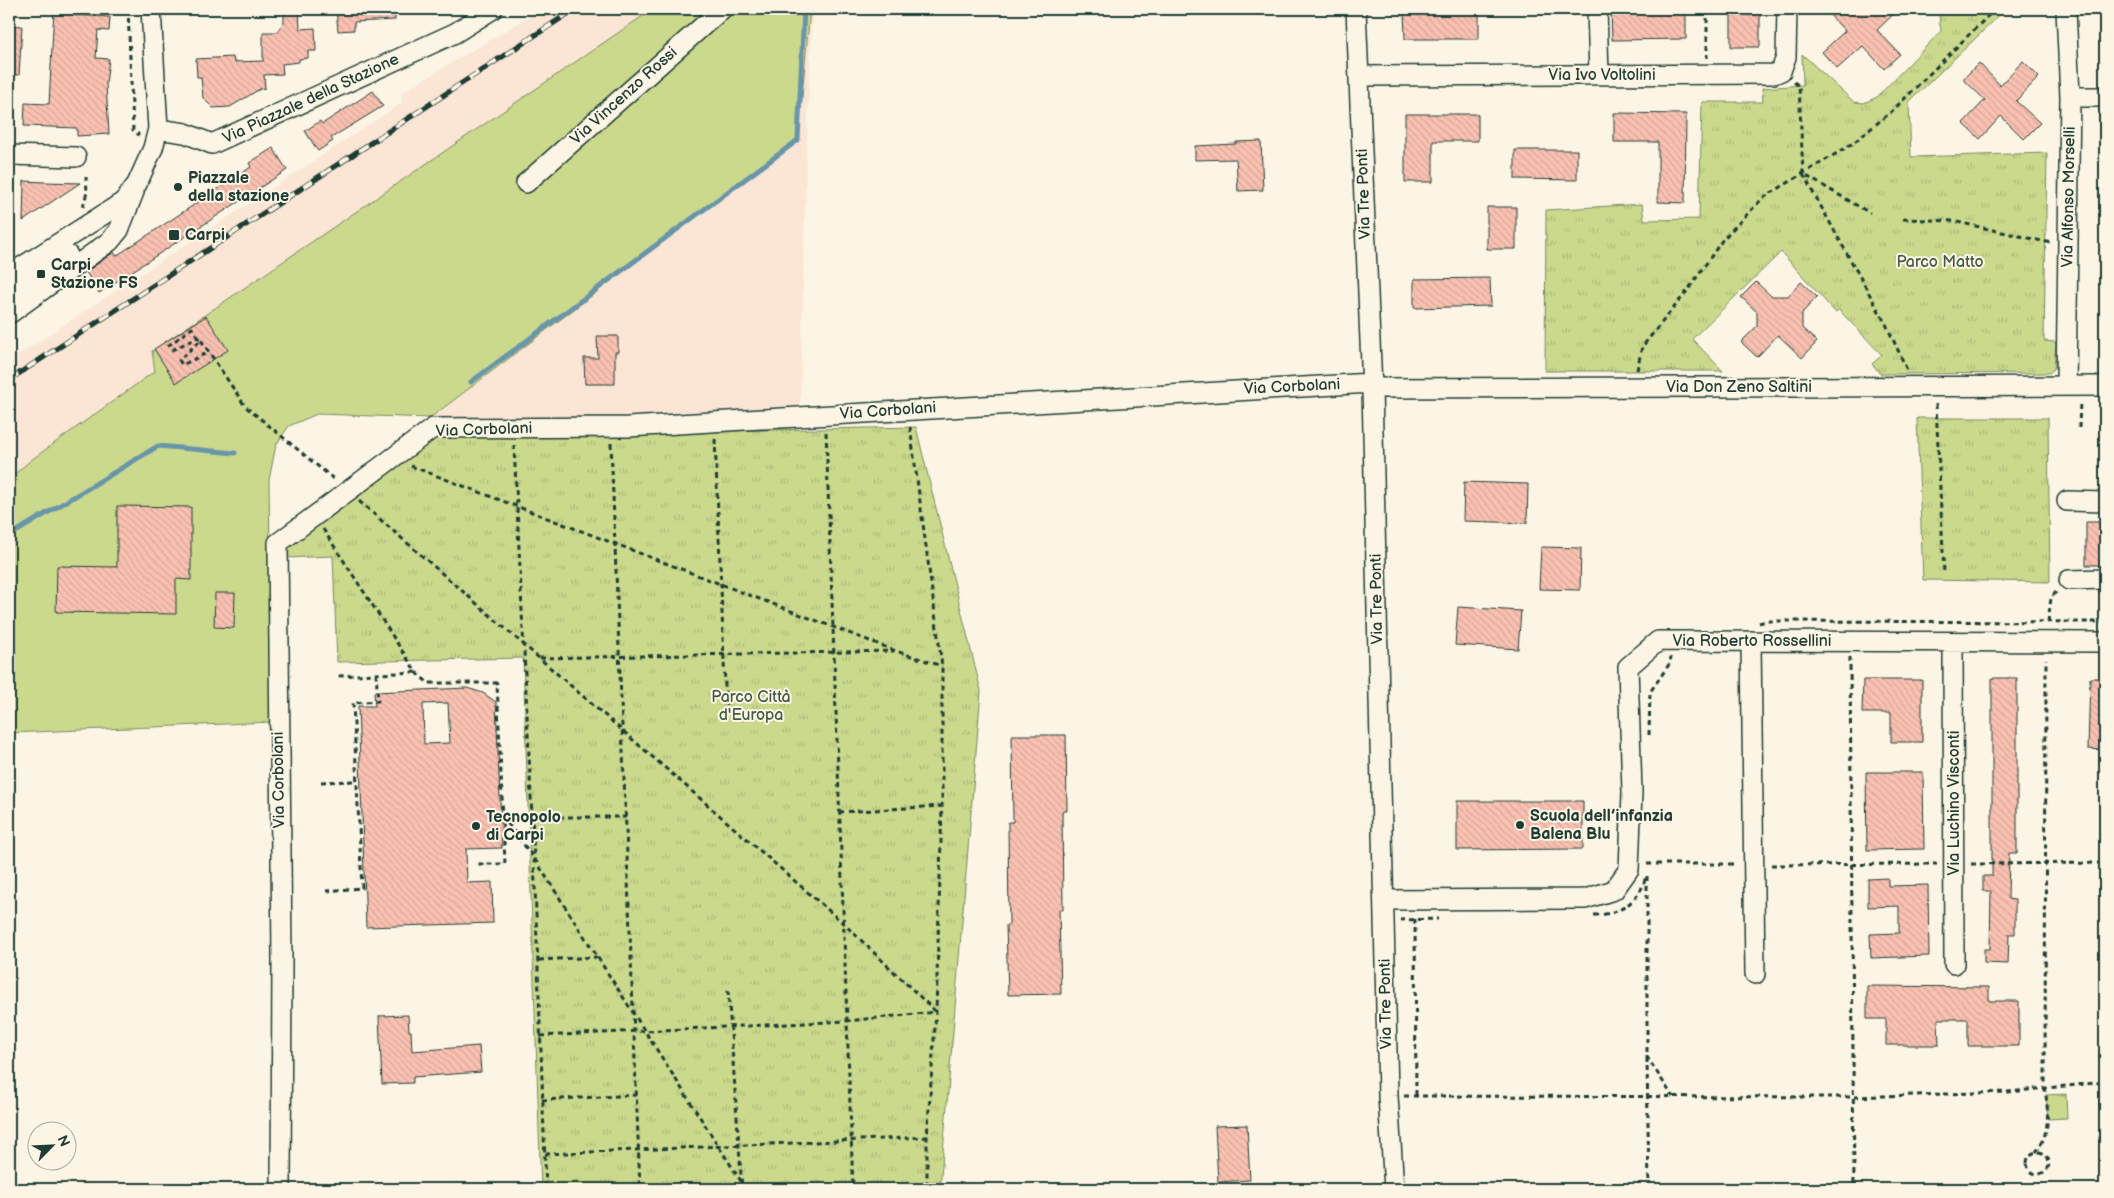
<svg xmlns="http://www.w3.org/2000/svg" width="2114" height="1198" viewBox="0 0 2114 1198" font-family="'Balsamiq Sans',sans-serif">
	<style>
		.built { fill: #fbe5d5 }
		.grass { fill: #cbd98d; stroke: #758b60 }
		.park { fill: url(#park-tufts); stroke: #758b60 }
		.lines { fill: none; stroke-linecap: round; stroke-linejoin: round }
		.stream { stroke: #6995aa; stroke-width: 5 }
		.building { fill: url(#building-back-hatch); stroke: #1f3d34; fill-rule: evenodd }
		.minor-casing { stroke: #1f3d34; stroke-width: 22 }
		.path { stroke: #1f3d34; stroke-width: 3; stroke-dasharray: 5 4; stroke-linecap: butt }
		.minor { stroke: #fcf5e5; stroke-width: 19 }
		.rail-casing { stroke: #1f3d34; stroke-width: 5.5 }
		.rail { stroke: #fcf5e5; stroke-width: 4; stroke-dasharray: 11; stroke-linecap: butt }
		.poi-dot { fill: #1f3d34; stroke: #fcf5e5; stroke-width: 2 }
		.labels { text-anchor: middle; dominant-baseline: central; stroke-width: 4; stroke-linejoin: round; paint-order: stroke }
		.street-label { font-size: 16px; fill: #1f3d34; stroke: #fcf5e5 }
		.poi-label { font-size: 16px; font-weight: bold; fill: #1f3d34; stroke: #fcf5e5; text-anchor: start }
		.park-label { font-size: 16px; fill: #415c46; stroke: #fcf5e5 }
	</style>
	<defs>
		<pattern id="park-tufts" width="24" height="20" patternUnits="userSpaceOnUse" patternTransform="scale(1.25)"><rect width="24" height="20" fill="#cbd98d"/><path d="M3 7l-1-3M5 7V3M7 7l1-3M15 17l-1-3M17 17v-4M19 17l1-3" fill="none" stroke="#aebb7a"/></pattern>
		<pattern id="building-back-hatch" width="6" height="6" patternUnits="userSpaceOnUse" patternTransform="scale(1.25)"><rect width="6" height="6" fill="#fac1b1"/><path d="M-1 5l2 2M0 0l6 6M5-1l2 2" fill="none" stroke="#d6a799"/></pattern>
	</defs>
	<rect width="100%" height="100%" fill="#fcf5e5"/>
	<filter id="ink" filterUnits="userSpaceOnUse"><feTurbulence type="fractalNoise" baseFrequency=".02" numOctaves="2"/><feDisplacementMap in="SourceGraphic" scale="10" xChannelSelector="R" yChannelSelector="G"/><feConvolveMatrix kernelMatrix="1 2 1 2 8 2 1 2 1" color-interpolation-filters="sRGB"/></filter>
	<g filter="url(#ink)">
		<path class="built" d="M542,9H812L806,164L800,415L525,419L317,414L289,426L276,445L269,480L278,722L9,733V361L402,103L401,93Z"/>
		<path class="grass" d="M653,9H810L798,140L430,418L317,414L289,426L276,445L269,480L272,722L9,733V479L31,460L155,371L152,351Z"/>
		<path class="park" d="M1938,9H2010L2005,10L1909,102L1911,157L2047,153L2044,341L2056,342L2054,369L2049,373L1881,374L1872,364L1882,355L1839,310L1835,312L1781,252L1692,339L1723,371H1545L1546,210L1642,204L1644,220L1699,219L1702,102H1763L1762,88L1803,85L1802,54L1854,102L1864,103L1877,97L1941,31Z
			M1917,418H2048L2050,582L1923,580Z
			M916,427L981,691L940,1189H541L523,658L337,662L333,556L285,558V542L431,437Z
			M2066,1094L2067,1118L2048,1119L2046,1095Z"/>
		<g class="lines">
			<path class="stream" d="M471,382L798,140L804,9
				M9,536L158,446L235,453"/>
		</g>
		<path class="building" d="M54,9H72V15L110,17L109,31L98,30L96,58L109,59L106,84L109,134L77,136V128L24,126L25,103L49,104Z
			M287,9H299L300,29L315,28L316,51H308V58L299,59V62L282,64L283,74L264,75L265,88L260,89L230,107L213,108L203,98L201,77H197L196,59L233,57L234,62L263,61V32H278L284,21V11H287Z
			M336,9H395V20L354,22V30L338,31Z
			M1404,9H1479V39H1405Z
			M1686,9V39L1612,40L1611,10Z
			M1731,9H1760V47H1731Z
			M1824,9H1899L1877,30L1900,54L1884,69L1863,46L1837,69L1822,52L1845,31Z
			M9,25L22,26L19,75H9Z
			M2023,61L2039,77L2016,101L2040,123L2024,139L2001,116L1980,139L1963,123L1985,100L1963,79L1979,63L2000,85Z
			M373,91L383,106L331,138L333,141L318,151L305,131L320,121L322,124Z
			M1614,113L1686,114L1685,203L1658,202V142H1614Z
			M1405,114H1478V141H1433V182H1405Z
			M1261,141L1263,190L1238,191L1236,159L1195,160V146L1236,144V142Z
			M273,148L287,170L99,293L86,272L114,252L116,256L215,191L251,167L249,163Z
			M1515,150H1577V180L1515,179Z
			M24,181L44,182L80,183L23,221Z
			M1487,207H1516V249H1487Z
			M1490,278L1491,306L1414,308V279Z
			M1756,282L1771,296H1788L1801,282L1817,297L1802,313V328L1817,342L1802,358L1778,335L1757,357L1741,342L1757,326V312L1741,297Z
			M206,316L228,350L176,383L154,349Z
			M597,336H618V352H615V384H585L584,358H598Z
			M1464,482L1528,484L1527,523L1463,521Z
			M117,506L191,507V580L176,579V614L56,612L57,566L117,567Z
			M2086,522H2100V540H2105V565H2086Z
			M1541,547L1581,548L1580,590L1539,589Z
			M215,593H235L234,628L214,627Z
			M1458,607L1521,611L1518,649L1455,645Z
			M1992,678H2017V853H2009L2008,899L2015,900V934H2009L2008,964L1984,963V949H1990L1991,891H1983V876H1992Z
			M2090,678H2105V750L2088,749Z
			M1863,680H1922V742H1891V713H1862Z
			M467,688L483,693L496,702L502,848L466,849L467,883L492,882L493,923L366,927L358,706H375L374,692ZM448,703L450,743L424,744L423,704Z
			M1012,735H1066L1067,811H1062L1063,910H1059L1061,994L1008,995L1006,925H1009L1008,822H1013Z
			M1866,772H1923L1924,849L1867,850Z
			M1457,801H1583V849L1457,850Z
			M1888,878V886L1928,885L1929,956L1871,958L1870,934L1899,933V906L1868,907V879Z
			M1867,986L1989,987V1001H2019V1046H1968V1019H1938L1939,1045H1886V1019H1867Z
			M408,1015L409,1031H411L412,1051L479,1046L481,1072L413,1077V1083L382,1084L379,1016Z
			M1247,1125L1250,1180L1218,1182L1215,1126Z"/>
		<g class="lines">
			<defs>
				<path id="minor" d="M1356,9L1372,388L1388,1096L1394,1189
					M1597,9L1599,75
					M2066,9L2070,97L2066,386
					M1359,76L1774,74L1781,71L1786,57L1787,9
					M2070,97H2105
					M158,129L185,133L212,144L455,33L493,9
					M9,155L76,157
					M526,183L722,9
					M9,275L123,202L137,184L153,148L158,129L151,9
					M9,295L68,255
					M9,314L110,241L119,230L134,192
					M1372,388L2105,386
					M2067,501L2105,502
					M2069,580L2105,579
					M1751,641L1755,974
					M1953,642L1954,964
					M1384,900L1585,899L1614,890L1629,869L1632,792L1628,667L1658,641L2105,642
					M281,1189L282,958L278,543L433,428L628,427L1371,383"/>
			</defs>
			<use href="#minor" class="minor-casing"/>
			<path class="path" d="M128,9L133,130L139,135
				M1707,9V58
				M1794,82L1799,86L1803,174L1870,213
				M1803,174L1886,324L1907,370
				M83,207L87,192L86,177
				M1903,219L1953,221L2051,243
				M198,337L192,328L169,345L172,350L198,337L201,340L179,360L182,365L209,352
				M201,340L245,406L336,481
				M1637,370L1642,347L1688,290L1723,239L1763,198L1852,144L1891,112L1995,9
				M1936,404L1944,573
				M910,427L942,666V806L936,1012L927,1137V1189
				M2079,428L2080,401
				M826,432L853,1189
				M715,439L726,711
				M611,443L640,1189
				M514,445L534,858L546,1189
				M411,466L896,651L942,666
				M359,501L843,923L936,1012
				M323,529L416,672L338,676
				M2048,622L2051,598L2057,591
				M1759,623L1766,621L2105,622
				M1850,657L1854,1189
				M540,658L894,651
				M416,672L428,683H497L505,864H477
				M1649,735L1650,692L1670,663L1671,657
				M321,782L356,781
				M839,812L942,806
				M502,816L534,858L746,1189
				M532,817H626
				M1647,864H1737
				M1971,864L2105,863
				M1771,865L1937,864
				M1647,876V1057L1673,1097
				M326,891L362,888L353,703L378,701L376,674
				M1594,915C1620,915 1640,901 1646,876
				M1415,919L1416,1096
				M1400,920L1438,919
				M539,960L597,957
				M728,990L742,1189
				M540,1036L847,1021L935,1012
				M1647,1058L1649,1189
				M1404,1096L1852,1097L2008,1092L2105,1082
				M542,1100L637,1095
				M2027 1163a11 11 0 1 1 22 0a11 11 0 1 1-22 0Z
				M2036,1152C2051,1132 2048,1111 2045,1088L2046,659
				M545,1154L927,1137"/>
			<use href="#minor" class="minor"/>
			<defs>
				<path id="rail" d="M9,380L575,9"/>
			</defs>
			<use href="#rail" class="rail-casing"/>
			<use href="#rail" class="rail"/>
		</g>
	</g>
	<g class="poi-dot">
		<circle cx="178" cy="187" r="5"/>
		<rect x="168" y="229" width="12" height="12" rx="2.5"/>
		<rect x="36" y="269" width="10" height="10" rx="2.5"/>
		<circle cx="1520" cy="825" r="5"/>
		<circle cx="476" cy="826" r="5"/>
	</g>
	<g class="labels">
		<g class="street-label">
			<text x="1602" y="75">Via Ivo Voltolini</text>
			<text transform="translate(624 96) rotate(-42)">Via Vincenzo Rossi</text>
			<text transform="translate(311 99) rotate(-25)">Via Piazzale della Stazione</text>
			<text transform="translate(1364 194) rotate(-92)">Via Tre Ponti</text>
			<text transform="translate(2069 197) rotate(-89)">Via Alfonso Morselli</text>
			<text transform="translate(1292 387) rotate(-3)">Via Corbolani</text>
			<text x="1739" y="387">Via Don Zeno Saltini</text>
			<text transform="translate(888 411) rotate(-4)">Via Corbolani</text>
			<text transform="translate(484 430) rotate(-2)">Via Corbolani</text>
			<text transform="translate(1377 599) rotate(-91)">Via Tre Ponti</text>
			<text x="1752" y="641">Via Roberto Rossellini</text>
			<text transform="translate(279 780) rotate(-91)">Via Corbolani</text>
			<text transform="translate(1954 803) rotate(-90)">Via Luchino Visconti</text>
			<text transform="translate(1386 1004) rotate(-91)">Via Tre Ponti</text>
		</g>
		<g class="poi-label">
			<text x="188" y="178">Piazzale<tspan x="188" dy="18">della stazione</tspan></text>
			<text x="185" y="235">Carpi</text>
			<text x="51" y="265">Carpi<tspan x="51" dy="18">Stazione FS</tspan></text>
			<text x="1530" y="816">Scuola dell’infanzia<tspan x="1530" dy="18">Balena Blu</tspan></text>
			<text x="486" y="817">Tecnopolo<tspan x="486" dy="18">di Carpi</tspan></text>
		</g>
		<g class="park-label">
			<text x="1940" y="262">Parco Matto</text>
			<text x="751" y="697">Parco Città<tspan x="751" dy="18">d'Europa</tspan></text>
		</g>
	</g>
	<rect width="2114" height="1198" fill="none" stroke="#fcf5e5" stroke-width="30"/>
	<rect x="15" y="15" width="2084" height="1168" fill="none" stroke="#1f3d34" stroke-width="2" filter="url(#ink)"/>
	<g transform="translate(52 1146) rotate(66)"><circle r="24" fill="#fcf5e5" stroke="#a4ab9e"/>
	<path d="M0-4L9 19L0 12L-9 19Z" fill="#1f3d34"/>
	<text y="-8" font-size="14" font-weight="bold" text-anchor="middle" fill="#1f3d34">N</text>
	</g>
</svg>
